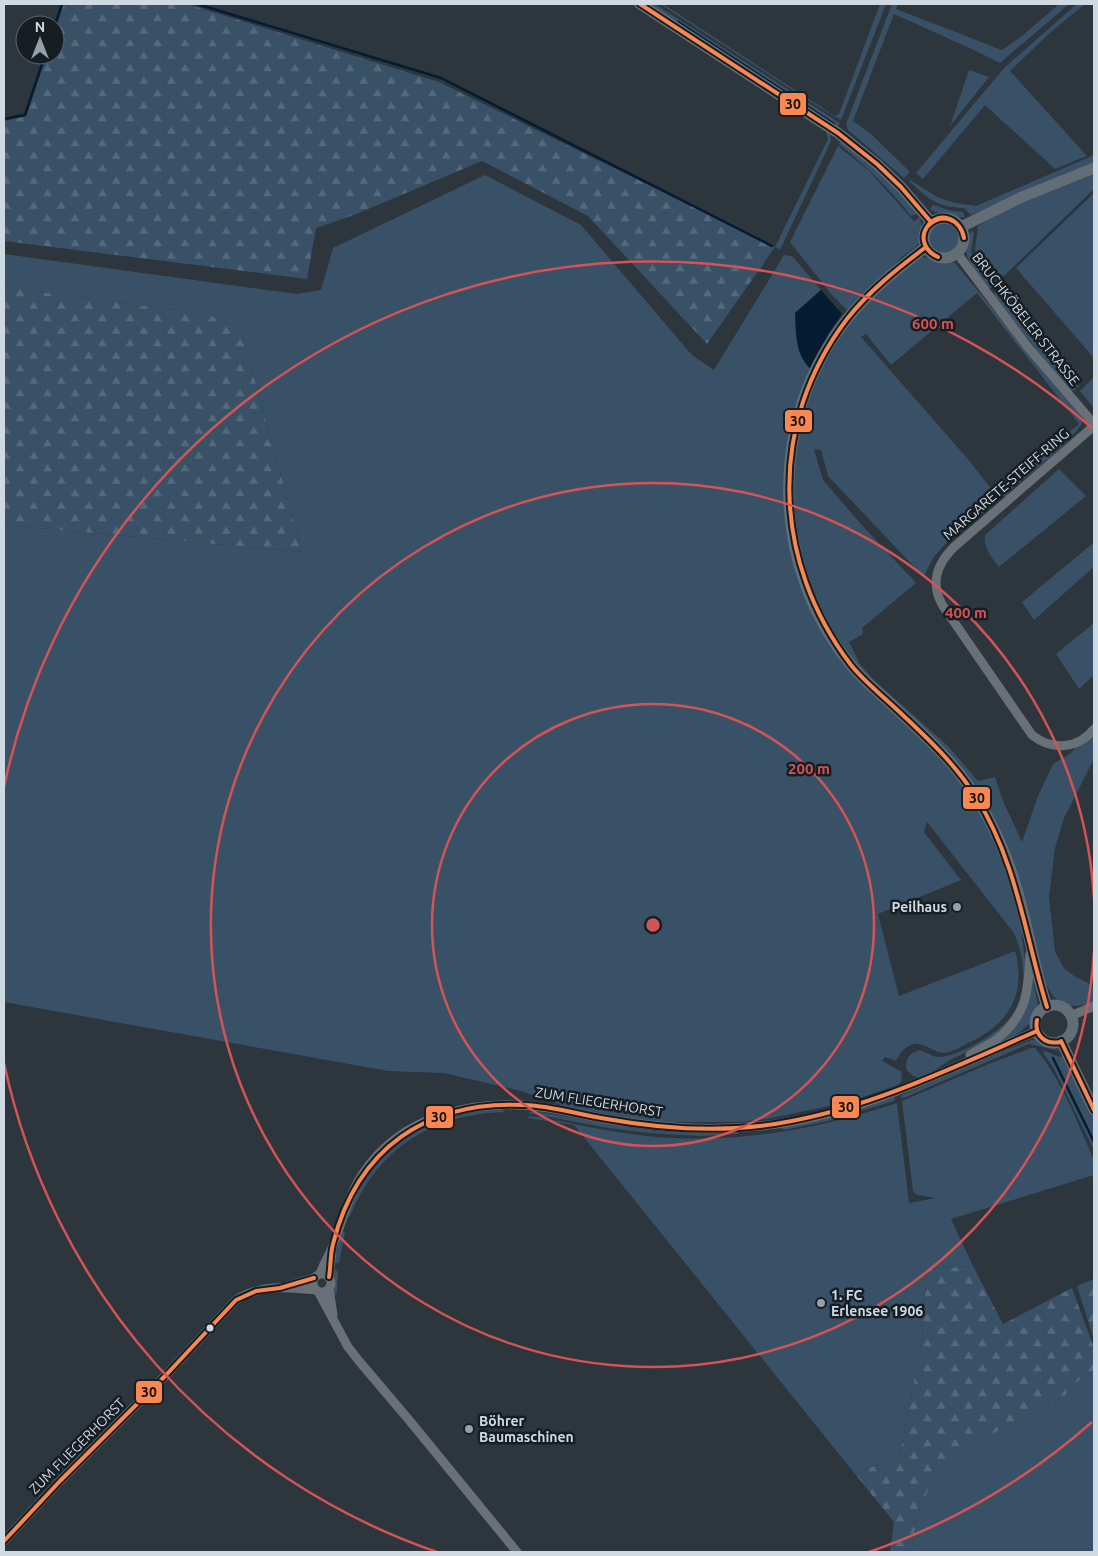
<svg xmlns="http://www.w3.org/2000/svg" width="1098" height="1556" viewBox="0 0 1098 1556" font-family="Ubuntu,sans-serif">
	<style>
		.green { fill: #385166 }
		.forest { fill: url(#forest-firs) }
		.water { fill: #041c32 }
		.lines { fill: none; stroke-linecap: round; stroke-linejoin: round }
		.stream { stroke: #041c32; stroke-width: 2.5 }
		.minor { stroke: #697077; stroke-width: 9 }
		.major { stroke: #636d76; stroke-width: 11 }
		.bus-1-casing { stroke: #161d23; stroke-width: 8 }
		.bus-1 { stroke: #f88751; stroke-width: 4 }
		.ring { fill: none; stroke: #d45456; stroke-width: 2.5 }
		.poi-dot { fill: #96a0a8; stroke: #161d23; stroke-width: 2 }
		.bus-dot { fill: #cfd9e2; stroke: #161d23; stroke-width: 2 }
		.labels { text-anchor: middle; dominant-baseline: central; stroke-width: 5; stroke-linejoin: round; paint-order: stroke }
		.street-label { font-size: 14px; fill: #cfd9e2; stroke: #161d23 }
		.poi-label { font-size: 14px; font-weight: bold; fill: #cfd9e2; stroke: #161d23; text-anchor: start }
		.centre { fill: #d45456; stroke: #161d23; stroke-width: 2.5 }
		.ring-label { font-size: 15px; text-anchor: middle; font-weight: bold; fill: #d45456; stroke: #161d23; stroke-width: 5; stroke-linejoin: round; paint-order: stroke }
		.line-badge { stroke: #161d23; stroke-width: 2 }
		.pale-badge-label { font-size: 14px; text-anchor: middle; font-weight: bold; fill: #111 }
	</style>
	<defs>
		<pattern id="forest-firs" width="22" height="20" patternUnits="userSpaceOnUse" patternTransform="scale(1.25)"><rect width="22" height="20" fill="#385166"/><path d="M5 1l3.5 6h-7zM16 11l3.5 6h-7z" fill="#54697c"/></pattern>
	</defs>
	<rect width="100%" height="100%" fill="#2d353d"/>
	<path class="green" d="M631,4H636L830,131L831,141L780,250L775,247L828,139L826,132Z
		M648,4H655L840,123L838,126H834Z
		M660,4H663L835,116L839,114L880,4H886L841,120L817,106Z
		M892,4H898L896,9L1002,50L1022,36L1059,4H1069L1000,63L976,51L894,14L853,121L870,133L910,172L904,178L848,130L846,124Z
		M1077,4H1085L1052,31L1010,71L1087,156L1055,169L985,105L923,179L916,173L1005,67Z
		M969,70L989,77L950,126Z
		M841,142L887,177L917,214L911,216C890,189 866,166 839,144Z
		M838,146L868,170L914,221L920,217L922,230L919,243L916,247L903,256L848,311L832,295L790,242Z
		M1094,155V163L971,215L964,208C936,207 929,199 910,182V180L939,198L955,203L976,206Z
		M1094,171V189L1005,275L998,279H991L975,250L978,226L1007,208Z
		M485,175L581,225L692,355L714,370L784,255L792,256L821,290L795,313L807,366L811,369L800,399L786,517L822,630L940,756L957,778L986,823L1013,886L1023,929L1022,938L1026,965L1022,1006L996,1038L950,1060L926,1076L919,1078L913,1076L906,1069C906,1057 909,1054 919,1050C925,1051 931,1056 937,1057C948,1058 964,1050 974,1045C986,1038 998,1031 1008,1020C1029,996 1026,961 1014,933L927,822L924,832L961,880L878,914L899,996L1015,951C1027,995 1008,1025 968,1043C961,1047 952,1052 944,1053C932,1053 923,1040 911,1045C903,1048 900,1054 896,1061L885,1057L882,1061L902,1072L901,1082L898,1085L848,1102L767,1119L740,1122H668L643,1121L591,1113L567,1107L521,1091L444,1073L388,1071L4,1002V525L302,552L243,337L191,312L4,287V254L297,294L321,290L333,248Z
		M1094,193V358L1016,268Z
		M933,205L952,211L963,212L965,217C957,219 937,214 930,209Z
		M928 237a16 16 0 1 1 32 0a16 16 0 1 1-32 0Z
		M972,230L974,234L971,251L976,263L992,287L988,289C976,272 955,250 972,230Z
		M922,257L955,263L1081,415L1082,424C1062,450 1035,470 1010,490L1007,496H1004L998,492L1079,424L977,293L891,365L866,334L861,337L967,458L996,495L997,501L946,543L933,558L924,576L921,574L828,476L821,450L814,449L823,480L861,524L916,583L862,628L863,634L849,642L860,664L874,680L949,747L978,781L995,777L1003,801L1022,842L1038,796L1053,764L1071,753L1090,729L1094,734V759L1064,818L1055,848L1049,897L1055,952L1064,968L1074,976L1088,983L1094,990V1002C1072,1009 1059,1009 1047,986L983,799L857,667L823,614L801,559L792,482L799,427L818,373L850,322L888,282Z
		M998,289L1079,387L1078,388L1036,340L999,292Z
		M995,292L1076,390L1070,391L993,296Z
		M1094,377V408L1080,391Z
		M1059,469L1086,496L999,567C992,558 983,547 985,535Z
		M1092,544L1094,546V567L1034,620L1022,602Z
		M1094,623V675L1079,689L1056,654Z
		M1031,978L1033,979L1038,1006L1031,1022L1019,1033L997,1044L1015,1026Z
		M1032,1040H1040L1060,1051L1029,1044L1026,1045L906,1097L902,1098L900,1096L989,1057Z
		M1031,1048H1035C1062,1080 1077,1122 1094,1160V1175L951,1219L973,1266L927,1269L922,1338L900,1455L855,1474L574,1125L527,1118L530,1116L539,1117C575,1124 610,1132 647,1136C732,1145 816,1130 897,1103L909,1203L936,1198L917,1195L913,1191L902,1101L991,1063Z
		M1045,1051L1060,1057L1063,1055L1094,1118V1150L1053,1067L1043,1053Z
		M893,1097L895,1099L894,1101L828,1121L784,1130L779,1128L875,1103Z
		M500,1108L505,1112C432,1114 378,1148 350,1216L347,1218C362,1161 414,1122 469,1111C479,1109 490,1109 500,1108Z
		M533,1111L640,1129L668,1132H736L739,1134L699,1136L649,1133L609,1128L528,1113Z
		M341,1231L345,1232L339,1263H334Z
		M333,1268L338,1272L337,1293L333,1297Z
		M1094,1372V1552H911L918,1512L933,1480L958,1452L1066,1395L1067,1387Z"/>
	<path class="forest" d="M64,4H187L439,82L775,247L707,344L588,216L482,161L354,215L316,228L307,279L4,241V121L26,116L47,55H55V30Z
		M4,287L191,312L221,319L237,326L243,337L302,552L4,525Z
		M973,1266L1003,1324L1072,1288L1094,1348V1372L1068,1387L1066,1395L958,1452L933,1480L918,1512L911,1552H890L894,1522L855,1474L900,1455L922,1338L927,1269Z
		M1094,1279V1340L1077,1286Z"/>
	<path class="water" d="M821,290L842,314L829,333L811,369C795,355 796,333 795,313Z"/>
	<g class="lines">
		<path class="stream" d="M197,4L441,78L772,246
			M678,22L834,124
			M55,25L62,4
			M4,119L25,115L45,55
			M1053,1058L1094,1142"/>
		<path class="minor" d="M957,253L1027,346L1094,424
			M1094,426L954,547C936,565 930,584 943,606L1032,735C1052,751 1078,749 1094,729
			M1071,1016L1094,1006
			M970,1055C979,1049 989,1045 997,1039C1028,1014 1028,990 1030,954
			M313 1283a9 9 0 1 1 18 0a9 9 0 1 1-18 0Z
			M320,1274C323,1265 328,1257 332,1248C342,1223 347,1198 362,1175C401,1115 475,1098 541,1107C567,1110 593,1118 619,1121C665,1128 713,1131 760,1126C857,1117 948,1069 1037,1031
			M329,1277L332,1251
			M288,1286L314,1278
			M329,1288L333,1315
			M318,1291L348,1347L359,1361L409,1420L517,1552
			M4,1541L60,1481L167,1374L236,1300C261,1284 287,1287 315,1290"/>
		<path class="major" d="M640,4L838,133L877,164L901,187L931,222
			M924 238a20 20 0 1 1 40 0a20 20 0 1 1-40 0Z
			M961,227L1022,197L1094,168
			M926,247C897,269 870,291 847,319C767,420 770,566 851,665C863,680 878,692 892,705C923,734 954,761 976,797C993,824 1007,855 1016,886C1028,926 1034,967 1047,1007
			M1035 1024a19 19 0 1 1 38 0a19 19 0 1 1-38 0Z
			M1061,1041L1094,1110"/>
		<defs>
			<path id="bus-1" d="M640,4L838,133L877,164L901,187L931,222
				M927,227C919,239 926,252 938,257
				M927,227C939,209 961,219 964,238
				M927,227C941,212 960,218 964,238
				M926,247C898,268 869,291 847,319C767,424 772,561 851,665C863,680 879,693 893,706C923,734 954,762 976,797C1017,862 1025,936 1047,1007
				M1037,1020C1034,1035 1045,1045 1060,1042
				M1061,1041L1094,1110
				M329,1277C331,1266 330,1255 333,1244C357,1148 427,1100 525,1105C553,1106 580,1115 607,1119C657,1128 709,1132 760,1126C858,1114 947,1070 1037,1031
				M4,1541L60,1481L167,1374L236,1300L256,1291L280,1288L314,1278"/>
		</defs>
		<use href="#bus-1" class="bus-1-casing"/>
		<use href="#bus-1" class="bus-1"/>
	</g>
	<g class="ring">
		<circle cx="653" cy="925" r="221"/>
		<path d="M1094 952A442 442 0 1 1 1094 898"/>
		<path d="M1092 1422A663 663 0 0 1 869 1552M437 1552A663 663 0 0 1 4 1063M4 787A663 663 0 0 1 1092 428"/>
	</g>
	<g class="poi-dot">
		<circle cx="957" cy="907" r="5"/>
		<circle cx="821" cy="1303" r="5"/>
		<circle cx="469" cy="1429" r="5"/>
	</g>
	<circle class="bus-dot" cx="210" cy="1328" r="4.5"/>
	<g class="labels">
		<g class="street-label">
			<text transform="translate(1026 319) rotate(52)">BRUCHKÖBELER STRASSE</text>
			<text transform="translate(1006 484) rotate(-41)">MARGARETE-STEIFF-RING</text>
			<text transform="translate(599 1102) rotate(9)">ZUM FLIEGERHORST</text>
			<text transform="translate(77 1446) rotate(-45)">ZUM FLIEGERHORST</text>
		</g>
		<g class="poi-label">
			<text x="947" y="907" text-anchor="end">Peilhaus</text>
			<text x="831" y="1295">1. FC<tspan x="831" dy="16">Erlensee 1906</tspan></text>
			<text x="479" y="1421">Böhrer<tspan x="479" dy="16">Baumaschinen</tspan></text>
		</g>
	</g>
	<circle cx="653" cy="925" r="8" class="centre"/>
	<g class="ring-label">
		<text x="933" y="329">600 m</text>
		<text x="966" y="618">400 m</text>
		<text x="809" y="774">200 m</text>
	</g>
	<g class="line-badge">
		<rect x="779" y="92" width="28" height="24" rx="5" fill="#f88751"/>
		<rect x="784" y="409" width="29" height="24" rx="5" fill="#f88751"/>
		<rect x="962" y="786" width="29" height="24" rx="5" fill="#f88751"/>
		<rect x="831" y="1095" width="29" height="24" rx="5" fill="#f88751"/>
		<rect x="425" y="1105" width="29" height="24" rx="5" fill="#f88751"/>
		<rect x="135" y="1380" width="28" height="24" rx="5" fill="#f88751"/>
	</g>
	<g class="pale-badge-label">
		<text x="793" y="109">30</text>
		<text x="798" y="426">30</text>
		<text x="977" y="803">30</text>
		<text x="846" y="1112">30</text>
		<text x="439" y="1122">30</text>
		<text x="149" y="1397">30</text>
	</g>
	<rect width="1098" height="1556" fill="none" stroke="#cfd9e2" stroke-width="10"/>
	<g transform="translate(40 40)"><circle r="24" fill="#161d23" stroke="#60686f"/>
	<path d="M0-4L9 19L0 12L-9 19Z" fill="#96a0a8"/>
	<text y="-8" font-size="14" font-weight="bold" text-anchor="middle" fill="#cfd9e2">N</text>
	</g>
</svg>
